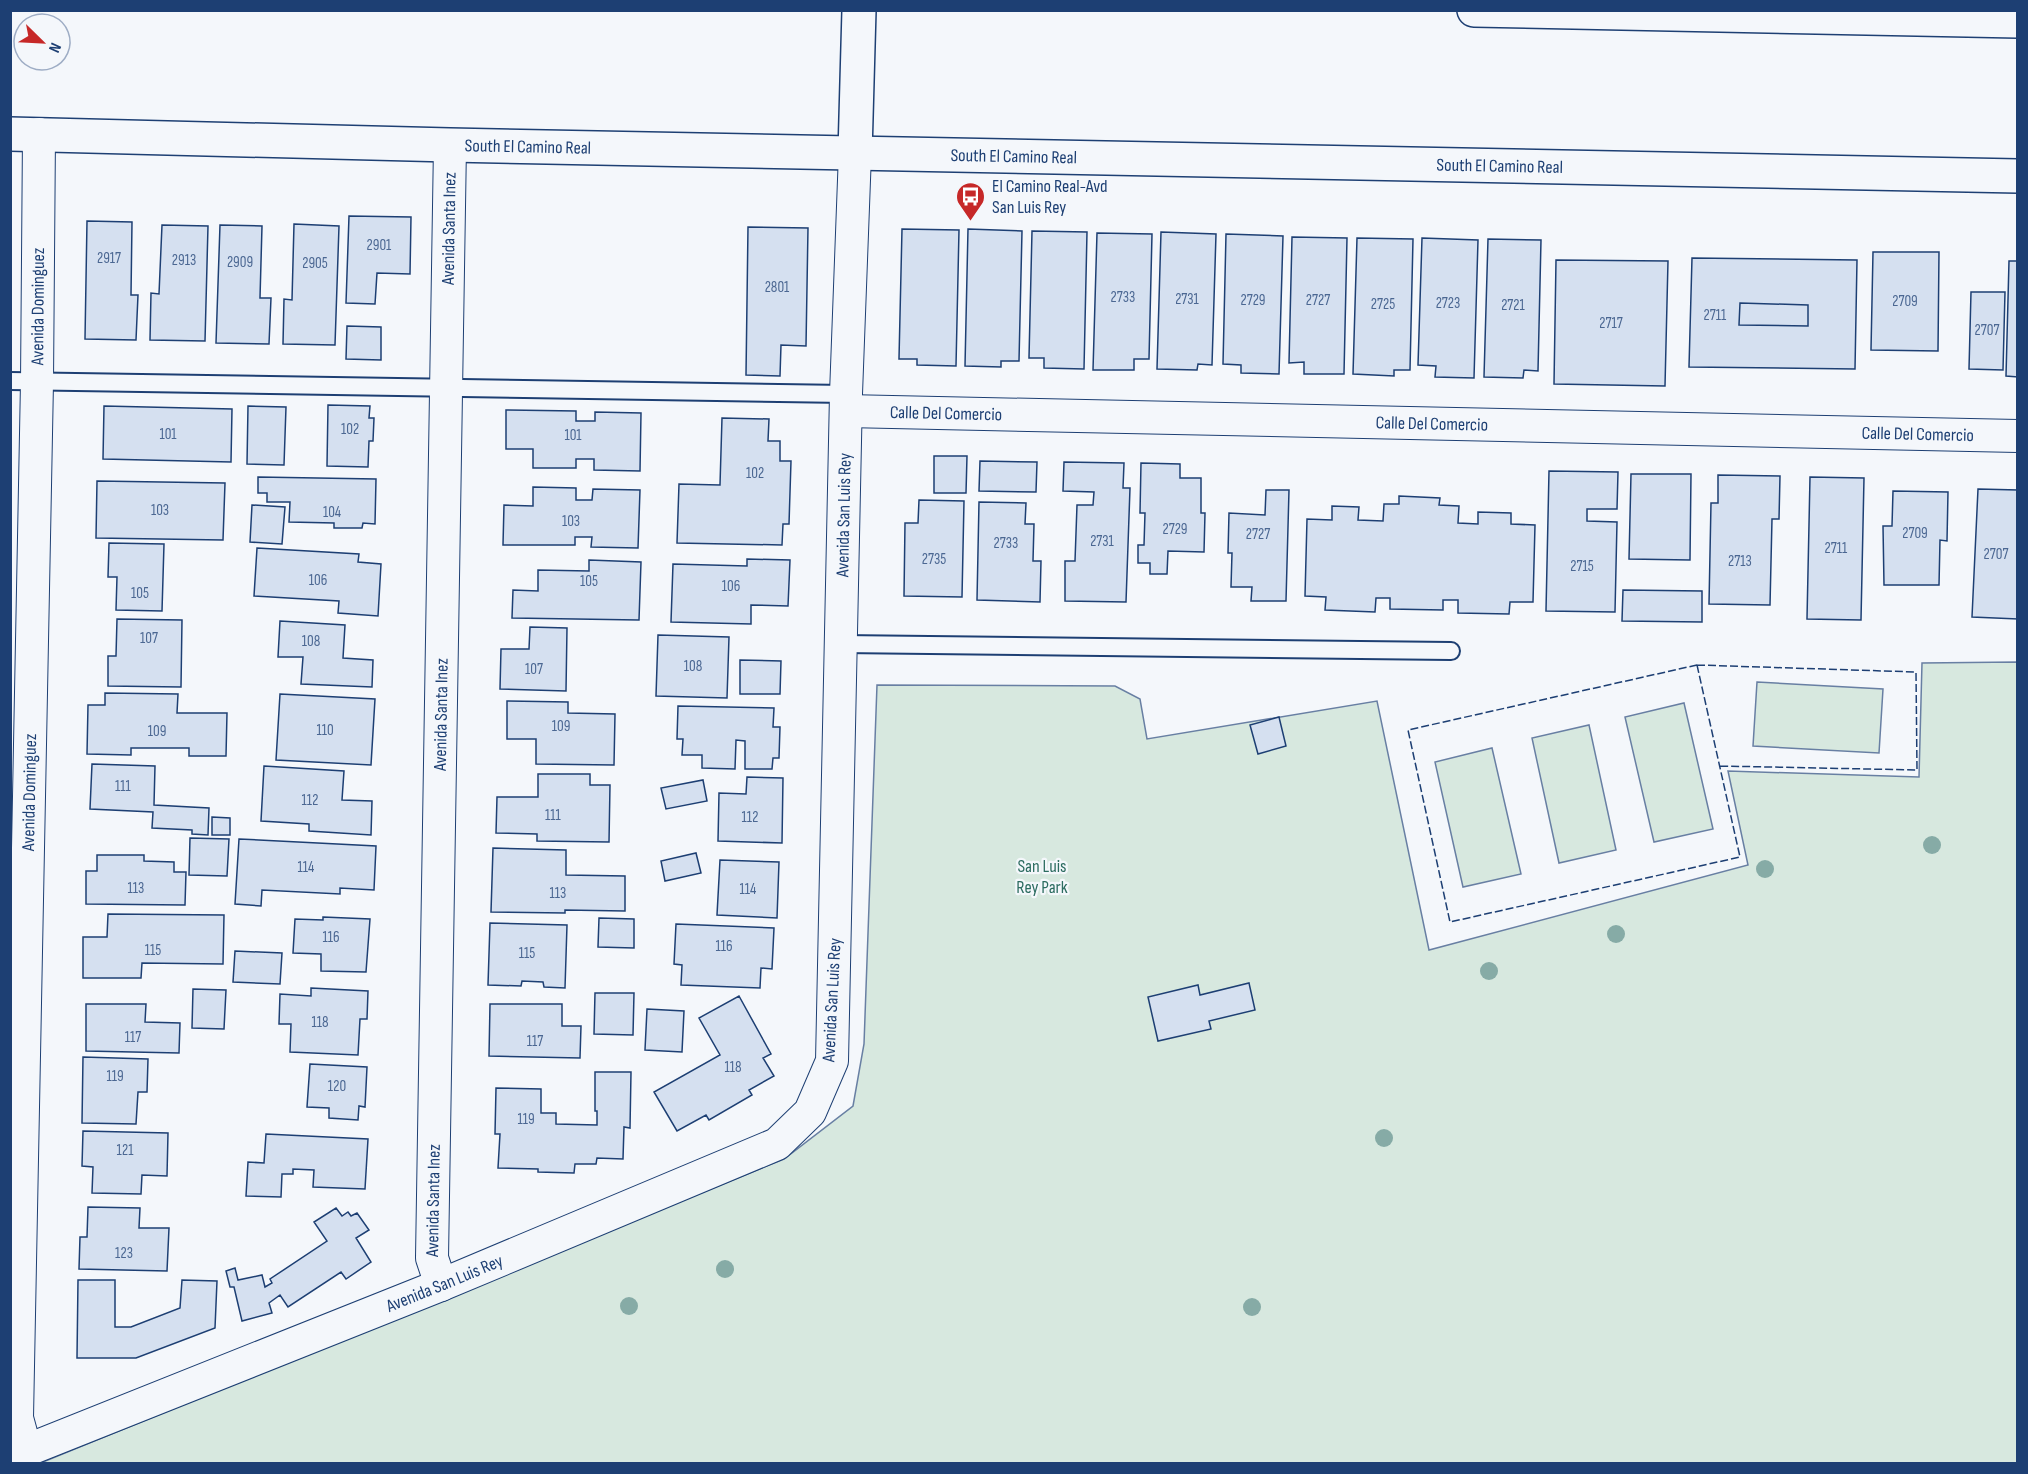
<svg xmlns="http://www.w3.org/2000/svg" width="2028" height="1474" viewBox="0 0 2028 1474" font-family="'Sofia Sans Condensed',sans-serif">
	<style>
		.green { fill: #d7e8df; stroke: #687fa3; stroke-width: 1.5 }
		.building { fill: #d5e0f0; stroke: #1d3f73; stroke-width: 1.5; fill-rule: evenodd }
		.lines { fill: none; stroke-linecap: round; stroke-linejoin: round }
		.lane-casing { stroke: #1d3f73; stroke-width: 20 }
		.street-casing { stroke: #1d3f73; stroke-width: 34 }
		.secondary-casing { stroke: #1d3f73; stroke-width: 36 }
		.primary-casing { stroke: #1d3f73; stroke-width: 36 }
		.highway-casing { stroke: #1d3f73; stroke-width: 36 }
		.lane { stroke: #f4f7fb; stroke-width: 16 }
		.street { stroke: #f4f7fb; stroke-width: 32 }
		.secondary { stroke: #f4f7fb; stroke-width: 33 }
		.primary { stroke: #f4f7fb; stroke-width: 33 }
		.highway { stroke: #f4f7fb; stroke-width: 33 }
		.fence { stroke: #1d3f73; stroke-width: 1.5; stroke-dasharray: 8 3; stroke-linecap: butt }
		.tree { fill: #86aba6 }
		.labels { text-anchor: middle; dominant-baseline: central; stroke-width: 4.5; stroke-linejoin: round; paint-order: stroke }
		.number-label { font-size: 15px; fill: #4b6792 }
		.street-label { font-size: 18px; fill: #1d3f73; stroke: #f4f7fb }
		.poi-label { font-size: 18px; fill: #1d3f73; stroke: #f4f7fb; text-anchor: start }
		.park-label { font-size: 18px; fill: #2c6c60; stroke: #f4f7fb }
	</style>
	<rect width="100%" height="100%" fill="#f4f7fb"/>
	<path class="green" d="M2017,662V1463L38,1464L784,1159L853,1106L864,1044L877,685L1115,686L1140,699L1147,739L1377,701L1429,950L1748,865L1728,771L1919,777L1922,663Z
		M1757,682L1883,689L1879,753L1753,746Z
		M1684,703L1713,829L1654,842L1625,717Z
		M1589,725L1616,850L1559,863L1532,738Z
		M1492,748L1521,874L1463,887L1435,762Z"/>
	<path class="building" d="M349,216L411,217L410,274L377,273L375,304L346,303Z
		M87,221L132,222L131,295H138L136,340L85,339Z
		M294,224L339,226L335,345L283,344L284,299L292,300Z
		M162,225L208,226L205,341L150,340L151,293L159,294Z
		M220,225L262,226L260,298H271L269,344L216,343Z
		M748,227L808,228L806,346L781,345L780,376L746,375Z
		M902,229L959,230L956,366L917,365V359H899Z
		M968,229L1022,231L1019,361H1001V367L965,366Z
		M1032,231L1087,232L1084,369L1044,368V358H1029Z
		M1161,232L1216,234L1212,365L1198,364L1197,370L1157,369Z
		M1097,233L1152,234L1149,359H1134V370H1093Z
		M1226,234L1283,236L1279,374L1241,373V365L1223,364Z
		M1292,237L1347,238L1344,374H1304V362L1289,363Z
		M1357,238L1413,239L1410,370H1394V376L1353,374Z
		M1422,238L1478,240L1474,378L1435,377L1436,366L1418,365Z
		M1488,239L1541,240L1538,371L1524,370L1523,378L1484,377Z
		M1873,252H1939L1938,351L1871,350Z
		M1692,258L1857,260L1855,369L1689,367ZM1740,303L1808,305V326L1739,325Z
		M1556,260L1668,261L1665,386L1554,384Z
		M2009,261H2018V377L2006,376Z
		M1971,292H2005L2003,370L1969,369Z
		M1740,303L1808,305V326L1739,325Z
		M347,326L381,327V360L346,359Z
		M328,405L370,406L369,418H374L373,441H369L368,467L327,466Z
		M104,406L232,409L231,462L103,459Z
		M248,406L286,407L284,465L247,464Z
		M506,410L576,411V421H595V412L641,413L640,471L594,470V459H576V468H533V449H506Z
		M722,418L769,419L768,441H780V461H791L789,524H783L782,545L677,543L679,484L720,485Z
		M934,456H967L966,493H934Z
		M980,461L1037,462L1036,492L979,491Z
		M1064,462L1124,463L1123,488H1130L1126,602L1065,601V561H1075L1077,505H1093L1094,492L1063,491Z
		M1141,463L1180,464V478H1201V513H1205L1204,552L1168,551L1167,574H1150V563H1138V545H1144L1145,513H1140Z
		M1549,471L1618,472L1617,509H1587V521L1617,522L1615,612L1546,611Z
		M1631,474H1691L1690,560L1629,559Z
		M1718,475L1780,476L1779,519H1772L1770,605L1709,604L1711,503H1718Z
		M258,477L376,479L375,524L363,523L362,528H334V523L289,522L290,502H267V493H258Z
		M1810,477L1864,478L1861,620L1807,619Z
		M97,481L225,483L223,540L96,538Z
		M533,487L576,488V500H592L593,489L640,490L638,548L591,547L592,537H575V545H503L504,505L533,506Z
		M1978,489L2018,490V619L1972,617Z
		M1266,490H1289L1286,601H1251L1252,587H1231L1232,553H1228L1229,513L1265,515Z
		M1893,491L1948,492L1947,541L1940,540L1939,585H1884L1883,526H1892Z
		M1399,496L1440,498L1439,505L1459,506L1458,523L1478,524V512L1511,513V524L1535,525L1533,602H1510L1509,614L1458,613V600H1443V610L1390,609V598H1376L1375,612L1325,610L1326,597L1305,596L1307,519L1332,520V506L1359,507L1358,520L1383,521L1384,504H1399Z
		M919,500L964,501L962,597L904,596L905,523H918Z
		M979,502L1026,503L1025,524H1034L1033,561H1041L1040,602L977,600Z
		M252,505L285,507L282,544L250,542Z
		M109,543L164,544L162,611L116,610L117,577H108Z
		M257,548L359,554L358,562L381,564L378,616L338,613L339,601L254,596Z
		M747,559L790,560L788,606L751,605V624L671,622L673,564L747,566Z
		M589,560L641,562L639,620L512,618L513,590L538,591V570L589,571Z
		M1623,590L1702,591V622L1622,621Z
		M117,619L182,620L181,687L108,686V656H116Z
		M280,621L345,625L343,658L373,660L372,687L301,684L303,657H278Z
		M530,627L567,628L566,691L500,689L501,649H529Z
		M658,635L729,637L727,698L656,696Z
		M740,660L781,661L780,694H740Z
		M105,693L178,694L177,713H227L226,756H189V748H131V755L87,754L88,705H105Z
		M280,694L375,699L371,765L276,760Z
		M507,701L568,702V713L615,714L614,765L536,764V739H507Z
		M678,706L774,708L773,727H780L779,758H773L772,769H745V741L736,740L735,769L702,768V755H682L683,739H677Z
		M1279,717L1286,746L1258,754L1250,725Z
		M92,764L155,766L154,805L209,808L208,835L192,834V830L152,828L153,812L90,809Z
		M264,766L344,771L342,800L372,801L371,835L309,831V824L261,821Z
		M538,774H590V785H610L609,842L537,841V834L496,833L497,797H538Z
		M747,777L783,778L782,843L718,841L719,793L746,794Z
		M703,780L707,801L666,809L661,788Z
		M212,817L230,818V835H212Z
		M190,838L229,839L227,876L189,875Z
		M239,839L376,846L374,890L340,888V894L262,890L261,906L235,904Z
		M493,848L566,850V875L625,876V911L565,910V913L491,912Z
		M696,853L701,873L665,881L661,861Z
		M97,855H144V861L174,862V872H186L185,905L86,904V871H97Z
		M720,860L779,862L777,918L717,915Z
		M108,914L224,915L223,964L142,963L141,978H83V937H107Z
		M323,917L370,919L366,972L321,971V954L293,953L295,919L323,920Z
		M599,918L634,919V948L598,947Z
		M490,923L567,925L565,988L544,987L543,982L522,981L521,986L488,985Z
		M676,924L774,928L772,969L761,968L760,988L681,985L682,965L674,964Z
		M235,951L282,953L280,984L233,982Z
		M1249,983L1255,1010L1209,1021L1211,1029L1158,1041L1148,997L1198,985L1200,995Z
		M311,988L368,991L367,1019H360L358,1055L290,1052L291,1024H279L280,994L311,996Z
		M193,989L226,990L224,1029L192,1028Z
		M595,993H634L633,1035L594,1034Z
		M739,996L771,1054L763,1058L774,1076L749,1090L752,1095L709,1120L706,1115L677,1131L654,1092L720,1055L699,1018Z
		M86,1004H146L145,1022L180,1023L179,1053L86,1051Z
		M490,1004H562V1026H581L580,1058L489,1056Z
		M647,1009L684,1011L682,1052L645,1050Z
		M83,1057L148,1059L147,1092H138L136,1124L82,1123Z
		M310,1064L367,1067L365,1107L359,1106L358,1120L329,1118V1108L307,1107Z
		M595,1072H631L630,1128L624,1127L623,1159L597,1158L596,1164H575L574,1173L538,1172V1169L498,1168L500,1134H495L496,1088L541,1089V1113H556V1124L597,1125V1111H595Z
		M83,1131L168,1133L167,1176L142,1175L141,1194L92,1193L93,1167L82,1166Z
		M266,1134L368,1139L365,1189L313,1187L314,1170L293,1169V1174H282L281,1197L246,1196L248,1162L264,1163Z
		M88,1207L140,1208L139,1228H169L167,1271L79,1269L80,1237H87Z
		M336,1208L342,1216L348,1212L351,1216L357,1213L369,1230L356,1238L371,1262L346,1279L341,1272L288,1307L280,1295L269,1303L272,1313L242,1321L234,1287H230L226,1271L235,1268L238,1280L262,1275L265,1287L272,1283L270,1279L327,1241L314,1222Z
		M78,1280H115V1327H131L180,1308L182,1280L217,1281L215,1328L136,1358H77Z"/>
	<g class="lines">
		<defs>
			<path id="lane" d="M10,381L846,394
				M841,644L1451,651"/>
			<g id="street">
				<path id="s1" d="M846,411L2018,436"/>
				<path id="s2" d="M441,1285L432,1258L450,145"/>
				<path id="s3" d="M26,1451L17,1418L37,382L39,134"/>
				<path id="s4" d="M10,1457L441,1285L777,1144L810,1112L832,1061L846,394L855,153"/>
			</g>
			<path id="secondary" d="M855,153L859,10"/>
			<g id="primary">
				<path id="s5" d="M10,134L450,145L2018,176"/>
			</g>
			<path id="highway" d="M1474,10L2018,21"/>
		</defs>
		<use href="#lane" class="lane-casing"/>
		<use href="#street" class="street-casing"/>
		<use href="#secondary" class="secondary-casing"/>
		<use href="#primary" class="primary-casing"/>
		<use href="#highway" class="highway-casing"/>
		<use href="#lane" class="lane"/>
		<use href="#street" class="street"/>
		<use href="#secondary" class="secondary"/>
		<use href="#primary" class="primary"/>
		<use href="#highway" class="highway"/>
		<path class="fence" d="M1697,665L1740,857L1450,922L1408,730Z
			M1697,665L1916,672L1917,770L1720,766"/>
	</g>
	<g class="tree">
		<circle cx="1932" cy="845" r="9"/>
		<circle cx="1765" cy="869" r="9"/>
		<circle cx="1616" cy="934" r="9"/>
		<circle cx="1489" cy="971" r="9"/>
		<circle cx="1384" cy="1138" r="9"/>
		<circle cx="725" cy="1269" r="9"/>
		<circle cx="629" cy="1306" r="9"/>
		<circle cx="1252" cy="1307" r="9"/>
	</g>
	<defs>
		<symbol id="bus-pin" viewBox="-11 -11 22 30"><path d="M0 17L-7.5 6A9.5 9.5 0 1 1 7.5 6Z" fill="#c62828" stroke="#f4f7fb"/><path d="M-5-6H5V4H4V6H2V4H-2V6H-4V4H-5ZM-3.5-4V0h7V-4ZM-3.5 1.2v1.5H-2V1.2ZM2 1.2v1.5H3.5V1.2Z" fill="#fff"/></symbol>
	</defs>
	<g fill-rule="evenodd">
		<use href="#bus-pin" x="954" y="180" width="33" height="45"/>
	</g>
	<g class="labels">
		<g class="number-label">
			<text x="379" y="245">2901</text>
			<text x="109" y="258">2917</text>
			<text x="184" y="260">2913</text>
			<text x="240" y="262">2909</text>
			<text x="315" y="263">2905</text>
			<text x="777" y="287">2801</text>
			<text x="1123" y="297">2733</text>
			<text x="1187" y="299">2731</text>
			<text x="1253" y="300">2729</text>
			<text x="1318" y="300">2727</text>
			<text x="1905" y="301">2709</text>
			<text x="1448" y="303">2723</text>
			<text x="1383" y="304">2725</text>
			<text x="1513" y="305">2721</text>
			<text x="1715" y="315">2711</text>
			<text x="1611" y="323">2717</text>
			<text x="1987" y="330">2707</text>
			<text x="350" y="429">102</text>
			<text x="168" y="434">101</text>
			<text x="573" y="435">101</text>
			<text x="755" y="473">102</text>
			<text x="160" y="510">103</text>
			<text x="332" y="512">104</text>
			<text x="571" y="521">103</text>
			<text x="1175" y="529">2729</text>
			<text x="1915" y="533">2709</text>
			<text x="1258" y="534">2727</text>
			<text x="1102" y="541">2731</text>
			<text x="1006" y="543">2733</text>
			<text x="1836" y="548">2711</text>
			<text x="1996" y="554">2707</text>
			<text x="934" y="559">2735</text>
			<text x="1740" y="561">2713</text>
			<text x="1582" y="566">2715</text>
			<text x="318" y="580">106</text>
			<text x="589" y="581">105</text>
			<text x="731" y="586">106</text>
			<text x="140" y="593">105</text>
			<text x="149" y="638">107</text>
			<text x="311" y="641">108</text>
			<text x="693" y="666">108</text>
			<text x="534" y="669">107</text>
			<text x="561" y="726">109</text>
			<text x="325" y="730">110</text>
			<text x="157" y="731">109</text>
			<text x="123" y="786">111</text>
			<text x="310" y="800">112</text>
			<text x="553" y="815">111</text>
			<text x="750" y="817">112</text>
			<text x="306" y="867">114</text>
			<text x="136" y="888">113</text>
			<text x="748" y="889">114</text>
			<text x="558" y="893">113</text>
			<text x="331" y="937">116</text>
			<text x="724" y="946">116</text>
			<text x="153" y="950">115</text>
			<text x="527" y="953">115</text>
			<text x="320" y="1022">118</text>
			<text x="133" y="1037">117</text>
			<text x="535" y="1041">117</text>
			<text x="733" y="1067">118</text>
			<text x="115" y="1076">119</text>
			<text x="337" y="1086">120</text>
			<text x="526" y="1119">119</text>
			<text x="125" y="1150">121</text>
			<text x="124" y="1253">123</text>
		</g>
		<g class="street-label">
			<text stroke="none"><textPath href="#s5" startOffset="518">South El Camino Real</textPath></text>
			<text stroke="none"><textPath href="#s5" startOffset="1004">South El Camino Real</textPath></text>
			<text stroke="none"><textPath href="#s5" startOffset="1490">South El Camino Real</textPath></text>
			<text stroke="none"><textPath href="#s2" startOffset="1058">Avenida Santa Inez</textPath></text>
			<text stroke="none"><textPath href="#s3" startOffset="1146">Avenida Dominguez</textPath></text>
			<text stroke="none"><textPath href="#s1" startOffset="100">Calle Del Comercio</textPath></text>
			<text stroke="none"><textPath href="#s1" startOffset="586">Calle Del Comercio</textPath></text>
			<text stroke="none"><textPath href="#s1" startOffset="1072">Calle Del Comercio</textPath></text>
			<text stroke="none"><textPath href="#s4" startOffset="1476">Avenida San Luis Rey</textPath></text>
			<text stroke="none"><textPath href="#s2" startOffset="572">Avenida Santa Inez</textPath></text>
			<text stroke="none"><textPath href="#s3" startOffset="660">Avenida Dominguez</textPath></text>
			<text transform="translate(832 1000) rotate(-87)">Avenida San Luis Rey</text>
			<text stroke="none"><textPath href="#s2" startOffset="86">Avenida Santa Inez</textPath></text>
			<text stroke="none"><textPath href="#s4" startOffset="468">Avenida San Luis Rey</textPath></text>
		</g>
		<g class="poi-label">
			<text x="992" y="186">El Camino Real-Avd<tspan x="992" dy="21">San Luis Rey</tspan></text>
		</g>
		<g class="park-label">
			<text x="1042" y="866">San Luis<tspan x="1042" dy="21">Rey Park</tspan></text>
		</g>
	</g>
	<rect width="2028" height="1474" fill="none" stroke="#1d3f73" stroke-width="24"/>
	<g transform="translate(42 42) rotate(114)"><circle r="28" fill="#f4f7fb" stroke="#9eadc5" stroke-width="1.5"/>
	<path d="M0-4.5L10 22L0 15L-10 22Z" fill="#c62828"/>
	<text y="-9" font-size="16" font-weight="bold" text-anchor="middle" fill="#1d3f73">N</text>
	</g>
</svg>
